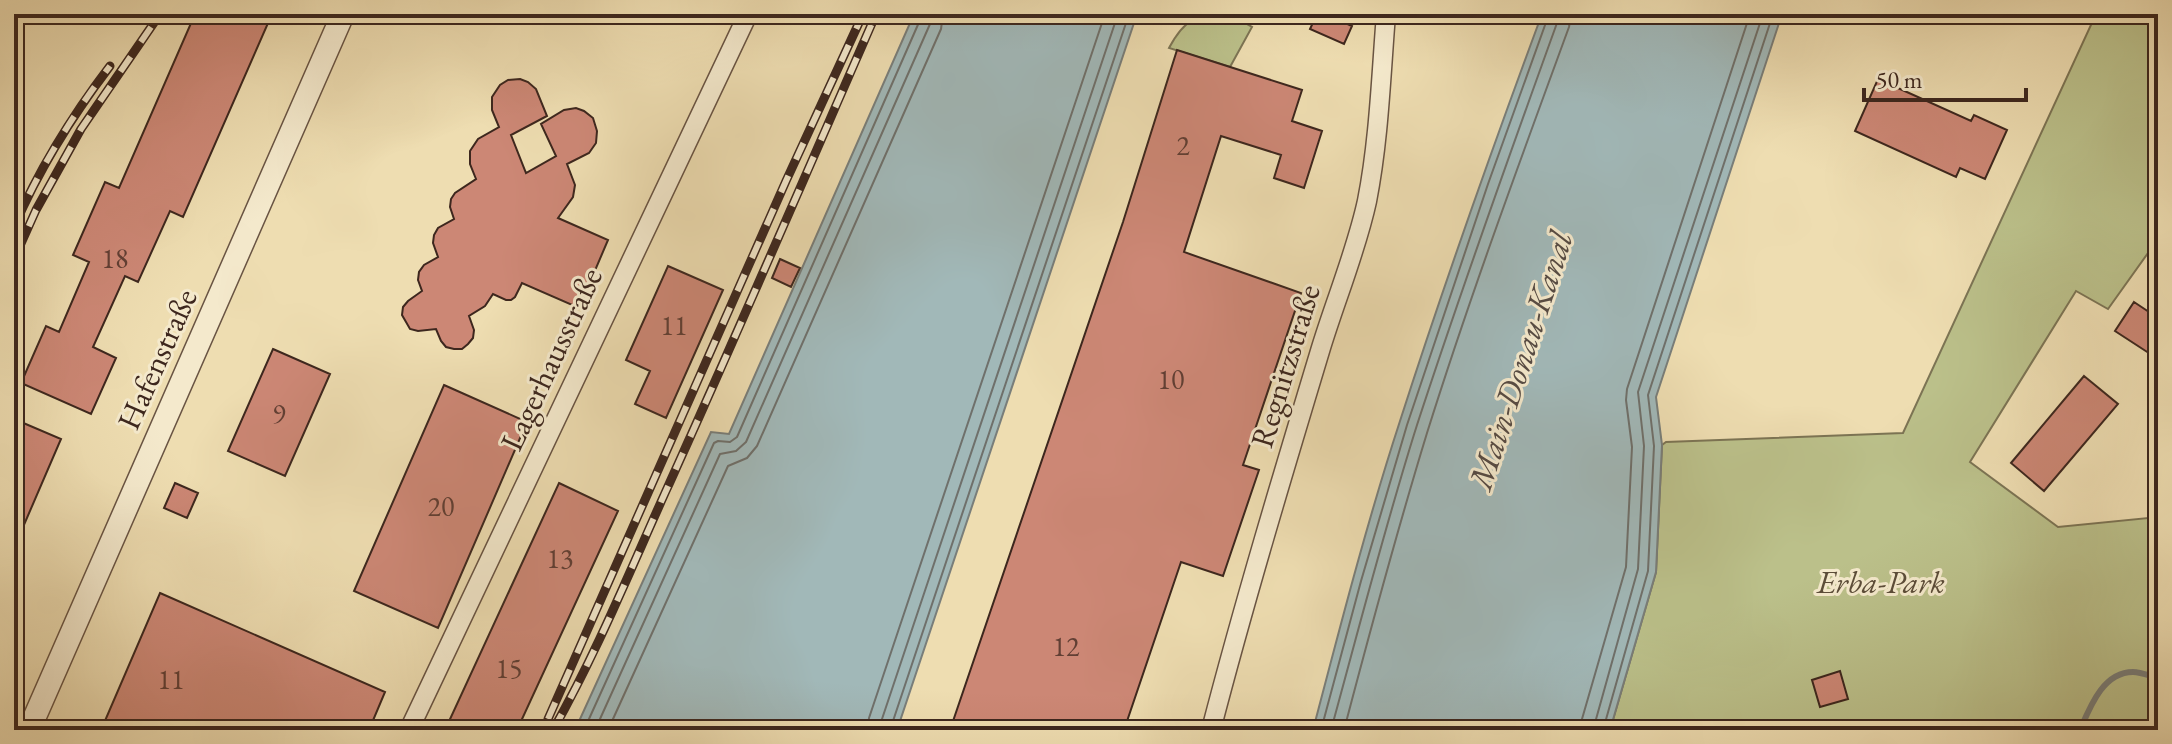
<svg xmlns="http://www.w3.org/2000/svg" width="2172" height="744" viewBox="0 0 2172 744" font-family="'EB Garamond',serif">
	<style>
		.green { fill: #bbc08a; stroke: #7c7454; stroke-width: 2 }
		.water { fill: #a1b8b8; stroke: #797e7a; stroke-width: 2 }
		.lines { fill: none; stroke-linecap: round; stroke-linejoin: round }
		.shore { stroke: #6f706b; stroke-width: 2 }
		.stream { stroke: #797e7a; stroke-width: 6 }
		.building { fill: #cc8775; stroke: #3d271e; stroke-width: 2 }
		.minor-casing { stroke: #695443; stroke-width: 21 }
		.tertiary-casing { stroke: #695443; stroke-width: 25 }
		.minor { stroke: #f4e9cc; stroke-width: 18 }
		.tertiary { stroke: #f4e9cc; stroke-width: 22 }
		.rail-casing { stroke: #3d271e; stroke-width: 9 }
		.rail { stroke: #f4e9cc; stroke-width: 6; stroke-dasharray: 18; stroke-linecap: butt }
		.labels { text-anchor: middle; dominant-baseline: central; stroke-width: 6; stroke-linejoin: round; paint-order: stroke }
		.number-label { font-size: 28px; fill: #613f34 }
		.street-label { font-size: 32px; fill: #3d271e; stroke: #f4e9cc }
		.park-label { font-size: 32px; font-style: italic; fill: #5c4d39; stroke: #f4e9cc }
		.water-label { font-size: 34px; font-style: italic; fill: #564b44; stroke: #f4e9cc }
	</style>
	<rect width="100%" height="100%" fill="#eeddb1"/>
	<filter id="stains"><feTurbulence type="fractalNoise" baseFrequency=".0025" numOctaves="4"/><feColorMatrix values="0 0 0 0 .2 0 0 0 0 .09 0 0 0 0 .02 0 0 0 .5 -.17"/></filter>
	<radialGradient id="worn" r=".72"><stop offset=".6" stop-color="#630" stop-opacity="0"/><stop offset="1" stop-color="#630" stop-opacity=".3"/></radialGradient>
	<path class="green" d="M1229,14L1252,27L1230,67L1169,48C1185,18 1196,15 1229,14Z
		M2096,14H2158V239L2108,309L2076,291L1970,462L2058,527L2158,517V730H1610L1656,572L1662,445L1666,442L1903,433Z"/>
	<path class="water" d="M914,14H1137L897,730H575L711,432L729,434Z
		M1542,14H1782L1656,397L1662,445L1656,572L1610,730H1313C1340,627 1367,522 1400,421C1444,284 1492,149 1542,14Z"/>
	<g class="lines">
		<path class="shore" d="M584,730L714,443L718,441L730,442L737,437L920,20L921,14
			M595,730L720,454L736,451L746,442L930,24L931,14
			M608,730L728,466L747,458L757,446L941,29L943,14
			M868,730L869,718L1105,14
			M880,730L881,722L1118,14
			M890,730L1129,14
			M1321,730L1361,581L1407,425L1488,184L1549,14
			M1331,730C1359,628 1385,526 1417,425C1461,290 1509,156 1557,23L1559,14
			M1344,730C1370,631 1397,531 1427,433C1470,296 1520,161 1569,27L1571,14
			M1581,730L1582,719L1626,567L1632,447L1626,400L1627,389L1750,14
			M1593,730L1638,569L1644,446L1638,392L1763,14
			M1603,730L1648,571L1654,446L1648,395L1773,14"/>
		<path class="stream" d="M2080,730C2090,707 2103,672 2133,672C2141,672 2150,676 2158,678"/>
	</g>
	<path class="building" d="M195,14H272L183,217L170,211L138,282L125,276L93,347L116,358L91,414L21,383L46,326L59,332L89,262L73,255L105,182L119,188Z
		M1317,14H1325L1352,26L1344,44L1310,29Z
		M1177,50L1302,90L1292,121L1322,131L1304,188L1274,178L1281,155L1221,136L1184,252L1301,293L1243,465L1259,470L1223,576L1181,562L1124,730H950L1123,222Z
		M520,79L528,82L536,89L547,116L511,135L526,173L556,156L541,124L564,110L576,108L584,111L593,118L597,131L596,143L589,153L567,164L575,185L573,197L558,218L608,240L579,308L522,283L515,297L511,300H506L493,294L485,306L469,316L474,330L473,338L468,344L462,349H454L446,347L441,341L436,329L418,331L410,329L402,315L403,307L408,301L422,291L418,280L419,272L424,265L438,257L433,243L434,235L438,228L454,219L450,207L451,199L455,193L476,179L470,164V151L478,139L499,127L492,110V97L500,85L508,80Z
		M1878,79L1971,121L1974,115L2007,130L1985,179L1960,168L1956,177L1855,131Z
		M780,259L800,268L791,287L772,278Z
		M668,266L723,290L666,418L635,404L650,371L626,360Z
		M2134,302L2158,318V359L2115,331Z
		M273,349L330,374L285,476L228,451Z
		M2084,376L2118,404L2044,491L2011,463Z
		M444,385L527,422L438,628L354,591Z
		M14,419L61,439L14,548Z
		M175,483L198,493L187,518L164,508Z
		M559,483L618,511L517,730H445Z
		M160,593L385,692L369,730H302L287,724L285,730H101Z
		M1840,671L1848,699L1820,707L1812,680Z"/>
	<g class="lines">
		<defs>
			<path id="minor" d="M409,730L748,14
				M1211,730C1244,603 1282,477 1320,351C1335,301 1356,252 1367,201C1379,140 1381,76 1386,14"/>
			<path id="tertiary" d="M29,730L343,14"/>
		</defs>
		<use href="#minor" class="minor-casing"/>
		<use href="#tertiary" class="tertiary-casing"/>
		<use href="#minor" class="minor"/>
		<use href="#tertiary" class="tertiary"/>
		<defs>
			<path id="rail" d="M14,227C39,169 72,116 110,66
				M14,259L36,210L81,129L160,14
				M548,719L786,181L863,14
				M553,730C596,654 629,573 665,493C737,334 806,174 876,14"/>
		</defs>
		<use href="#rail" class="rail-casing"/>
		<use href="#rail" class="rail"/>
	</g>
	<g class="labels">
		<g class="number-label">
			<text x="1183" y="145">2</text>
			<text x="115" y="258">18</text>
			<text x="674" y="325">11</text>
			<text x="1171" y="379">10</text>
			<text x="279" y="413">9</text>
			<text x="441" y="506">20</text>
			<text x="560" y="558">13</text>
			<text x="1066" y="646">12</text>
			<text x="509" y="668">15</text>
			<text x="171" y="679">11</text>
		</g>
		<g class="street-label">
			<text transform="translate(157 359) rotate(-66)">Hafenstraße</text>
			<text transform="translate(551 359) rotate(-65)">Lagerhausstraße</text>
			<text transform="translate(1285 366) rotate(-73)">Regnitzstraße</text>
		</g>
		<g class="park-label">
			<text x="1881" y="582">Erba-Park</text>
		</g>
		<g class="water-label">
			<text transform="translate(1520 360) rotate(-72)">Main-Donau-Kanal</text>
		</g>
	</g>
	<rect width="2172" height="744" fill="none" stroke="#eeddb1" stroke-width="48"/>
	<rect x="16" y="16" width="2140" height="712" fill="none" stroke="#3d271e" stroke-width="4"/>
	<rect x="24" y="24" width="2124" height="696" fill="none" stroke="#3d271e" stroke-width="2"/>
	<path d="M1864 88v12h162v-12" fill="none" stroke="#3d271e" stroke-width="4"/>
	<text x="1876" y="88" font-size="24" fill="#3d271e" stroke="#f4e9cc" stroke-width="6" paint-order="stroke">50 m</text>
	<rect width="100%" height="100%" filter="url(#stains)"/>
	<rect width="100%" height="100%" fill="url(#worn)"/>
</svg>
